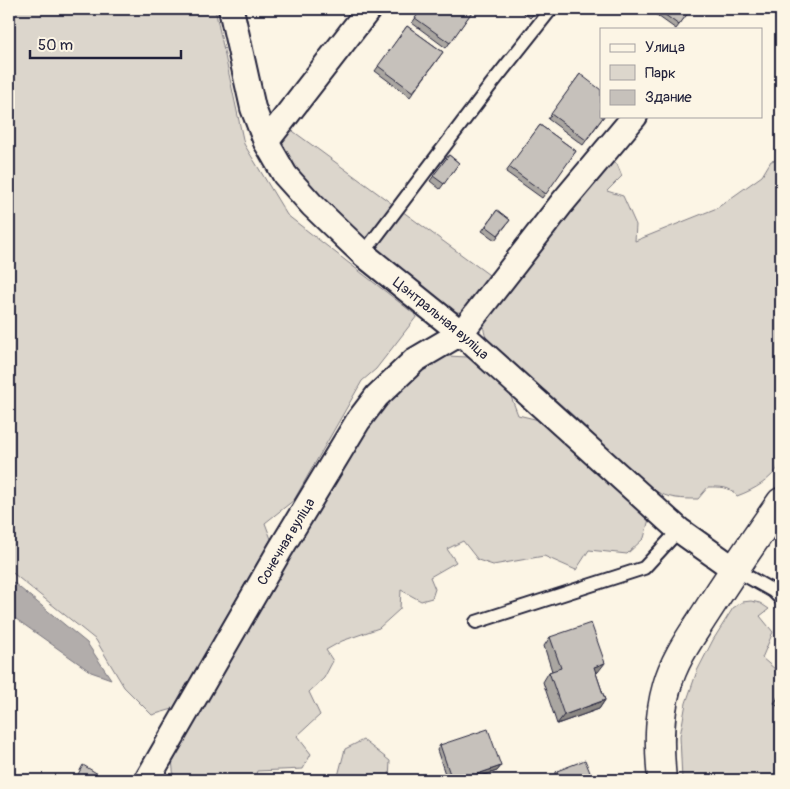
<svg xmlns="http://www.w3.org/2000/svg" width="790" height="789" viewBox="0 0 790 789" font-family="Pangolin,sans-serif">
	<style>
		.green { fill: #dcd6cc; stroke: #7f7c84 }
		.water { fill: #b2adab; stroke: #78757e }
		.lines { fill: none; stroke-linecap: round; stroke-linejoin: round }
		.service-casing { stroke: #22223b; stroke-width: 16 }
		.minor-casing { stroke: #22223b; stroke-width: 28 }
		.secondary-casing { stroke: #22223b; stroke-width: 31 }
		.service { stroke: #fcf5e5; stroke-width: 12 }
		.minor { stroke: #fcf5e5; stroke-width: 24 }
		.secondary { stroke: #fcf5e5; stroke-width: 28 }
		.wall { fill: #aaa6a1; stroke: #22223b }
		.shaded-wall { fill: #8b8783; stroke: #22223b }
		.building { fill: #c6c1bb; stroke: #22223b }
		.labels { text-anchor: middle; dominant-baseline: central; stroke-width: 5; stroke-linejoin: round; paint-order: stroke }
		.street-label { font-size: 14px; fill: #22223b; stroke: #fcf5e5 }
	</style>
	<rect width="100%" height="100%" fill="#fcf5e5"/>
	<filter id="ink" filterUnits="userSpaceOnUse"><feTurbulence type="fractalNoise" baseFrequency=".02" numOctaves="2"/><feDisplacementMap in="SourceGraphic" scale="10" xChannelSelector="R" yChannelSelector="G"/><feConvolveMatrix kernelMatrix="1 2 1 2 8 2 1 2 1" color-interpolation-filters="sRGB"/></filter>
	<g filter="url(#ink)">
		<path class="green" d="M9,9H215L244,144L287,215L417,316L376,369L362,381L294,500L265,523L271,539L173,709L152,715L124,687L96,640L9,570Z
			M286,126L496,280L466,312C457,313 450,311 441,307L317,198L292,168L276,139Z
			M781,159V464C770,480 756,489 737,496C730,486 720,487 708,487L698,499C682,499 668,499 654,490C627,472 600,440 576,418C548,392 517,368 489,343C484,335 483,329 484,319L608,160L617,164L622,176L607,191L623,196L636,225L635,241L717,208L762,176L771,161Z
			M448,356L467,357L482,364L510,394L518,415L539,420L582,459L639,504L649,519L644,538L627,554L589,550L576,570L544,556L493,565L478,560L463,541L447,549L456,562L430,577L435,589L432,598L421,601L401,590L400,609L379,628L342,641L326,650L333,661L324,678L309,692L320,715L297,736L311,754L303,769L257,771L254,780H174L172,759L366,426L385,401L424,368Z
			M751,601L760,603L769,609L760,616L773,632L762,658L775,669L781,690V780H682L680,736L686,703L697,671L713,640L733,608L742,602Z
			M363,740L390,761L389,780H337L345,749Z"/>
		<path class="water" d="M9,579L87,643L111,679L91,672L9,614Z"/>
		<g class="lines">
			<defs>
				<path id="service" d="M363,254L490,86L551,9
					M734,569L773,591L781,599
					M476,622L644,568L679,530"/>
				<g id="minor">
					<path id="s1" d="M231,9L253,108L266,142L285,175L312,205L363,254L461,333L679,530L734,569"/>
					<path d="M266,142L369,9"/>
					<path id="s2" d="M147,780L280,550L358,421L377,396L415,360L461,333L562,203L635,116"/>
				</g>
				<path id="secondary" d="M662,780C659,749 658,717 667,686C674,660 690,638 704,616C729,577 755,539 781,502"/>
			</defs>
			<use href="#service" class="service-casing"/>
			<use href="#minor" class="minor-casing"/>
			<use href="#secondary" class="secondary-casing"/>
			<use href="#service" class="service"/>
			<use href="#minor" class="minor"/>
			<use href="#secondary" class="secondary"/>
		</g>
		<path class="wall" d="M422,9H474L446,48L412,23Z
			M519,9H538L530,18Z
			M648,9H691L676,29Z
			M407,26L443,52L410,97L375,71Z
			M580,74L604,116L583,145L548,119Z
			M540,125L576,151L542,198L506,172Z
			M449,155L459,163L440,189L430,181Z
			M497,210L510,220L495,240L482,231Z
			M550,637L598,672L596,673L605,700L599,709L557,724L543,682L549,672L552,671L544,646Z
			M781,694V710L774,703Z
			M440,745L501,766L497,771L470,780H447L437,750Z
			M557,771L593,780H556L554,775Z"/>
		<path class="shaded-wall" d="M605,663L598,672L587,676L594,667Z
			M605,700L599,709L557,724L564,715Z
			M501,766L497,771L470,780H460Z"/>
		<path class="building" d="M422,9H474L450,43L415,18Z
			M528,9H537L534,13Z
			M657,9H691L679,25Z
			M407,26L443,52L413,92L378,66Z
			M580,74L601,90V116H604L586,140L551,114Z
			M540,125L576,151L546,194L509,167Z
			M449,155L459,163L444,184L433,176Z
			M497,210L510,220L498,235L486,226Z
			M591,623L605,663L594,667L605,700L564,715L549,672L561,668L550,637Z
			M781,694V703L777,698Z
			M488,729L501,766L460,780H452L440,745Z
			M585,760L593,780H561L557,771Z
			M83,765L108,780H75Z"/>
	</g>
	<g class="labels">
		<g class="street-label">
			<text stroke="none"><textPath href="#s1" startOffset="388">Цэнтральная вуліца</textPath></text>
			<text stroke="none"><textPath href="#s2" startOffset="276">Сонечная вуліца</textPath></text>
		</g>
	</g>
	<rect width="790" height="789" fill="none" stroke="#fcf5e5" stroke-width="30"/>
	<rect x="15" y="15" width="760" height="759" fill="none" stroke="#22223b" stroke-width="2" filter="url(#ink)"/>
	<rect x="600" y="28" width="162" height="90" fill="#fcf5e5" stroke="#a5a1a1"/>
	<rect x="610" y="44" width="25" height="8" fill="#fcf5e5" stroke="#a5a1a1"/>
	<text x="645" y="52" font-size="15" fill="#22223b">Улица</text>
	<rect x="610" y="65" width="25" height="15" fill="#dcd6cc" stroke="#a5a1a1"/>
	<text x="645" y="78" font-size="15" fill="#22223b">Парк</text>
	<rect x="610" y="90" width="25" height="15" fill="#c6c1bb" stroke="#a5a1a1"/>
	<text x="645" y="102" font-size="15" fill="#22223b">Здание</text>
	<path d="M30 50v8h151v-8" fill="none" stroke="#22223b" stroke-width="2.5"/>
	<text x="38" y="50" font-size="15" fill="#22223b" stroke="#fcf5e5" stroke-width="4" paint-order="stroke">50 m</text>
</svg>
